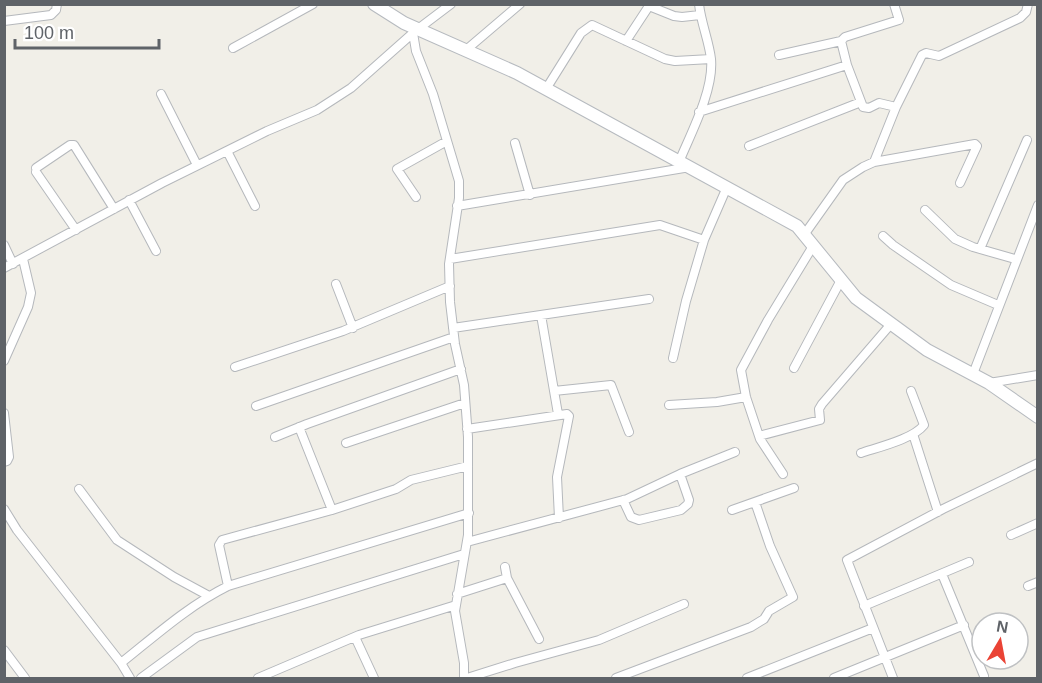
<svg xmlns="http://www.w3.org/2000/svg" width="1042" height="683" viewBox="0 0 1042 683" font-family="Helvetica,sans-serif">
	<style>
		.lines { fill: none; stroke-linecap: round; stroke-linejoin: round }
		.minor-casing { stroke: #b5b8bc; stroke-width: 10 }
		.secondary-casing { stroke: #b6babf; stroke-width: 14 }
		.minor { stroke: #fff; stroke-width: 8 }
		.secondary { stroke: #fff; stroke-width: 12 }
	</style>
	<rect width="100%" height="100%" fill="#f1efe8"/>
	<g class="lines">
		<defs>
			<path id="minor" d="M894,4L899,20L845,37L841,41L847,65L863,107L869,108L879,103L896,107
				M4,21L51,15L56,10L57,4
				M412,27L416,51L433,94L459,181V198L449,264L450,302L455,344L464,385L468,437V535L455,611L464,663V678
				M418,29L451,4
				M626,41L649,6L674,16L682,17L700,15
				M233,48L313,4
				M466,50L520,4
				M779,55L841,41
				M546,89L581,33L592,25L665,59L675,61L711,59
				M161,94L197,165
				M699,112L847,65
				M515,143L530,195
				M749,146L861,102
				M227,151L255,206
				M679,162C691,133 714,90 711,59C709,41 701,23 699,4
				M874,162L896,107L922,55L926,53L939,56L1020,18L1026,12L1028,4
				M36,168L70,145H74L114,209
				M36,172L76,230
				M416,197L397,169L447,141
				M129,200L156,251
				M457,206L690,167
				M925,210L955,239L973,247L1015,259
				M804,235L843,180L863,167L874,162L975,144L977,146L960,183
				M883,236L893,245L951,285L998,305
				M4,245L13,264
				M980,249L1027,140
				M450,259L660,225L704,240
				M4,268L162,183L267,131L317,110L351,88L413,33
				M336,284L353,328
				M541,315L558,414
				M453,328L649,299
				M673,358L686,301L704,240L727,187
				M4,361L28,307L31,293L23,259
				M235,367L343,331L450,286
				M794,368L841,280
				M973,374L1038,205
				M989,383L1038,375
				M554,391L611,385L629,432
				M669,405L717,402L746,397
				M256,406L454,337
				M4,413L9,457L7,461L4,462
				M299,427L332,510
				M467,429L567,414L569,416L557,477L559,518
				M913,434L938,512
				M759,436L820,420L819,409L822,404L891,324
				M275,437L307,424L461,369
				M346,443L465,403
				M861,453C879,447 913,439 924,425L911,391
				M783,474L760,439L746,397L741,370L768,320L813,246
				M79,489L117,540L174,577L209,596
				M623,500L631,517L639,520L681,510L688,504L689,500L680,474
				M4,509L17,530L121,663L130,678
				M732,510L794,488
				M1011,535L1038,523
				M467,542L627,499L680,474L735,452
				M505,567L507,578L539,639
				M942,574L984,676
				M228,586L219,545L222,540L332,510L396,489L411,480L468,466
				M1028,586L1038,582
				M457,594L507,578
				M864,606L969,562
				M355,637L374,678
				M4,650L25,678
				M121,663C155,636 188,606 228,586L469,513
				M141,678L197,637L464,554
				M258,678L359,635L456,605
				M467,678L515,663L599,640L684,604
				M616,678L751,627L764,619L769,611L793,597L770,546L755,502
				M747,678L873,628
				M834,678L964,625
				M893,678L847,560L943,509L1038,463"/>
			<path id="secondary" d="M374,4L404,23L517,73L797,226L856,298L927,350L989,383L1038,417"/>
		</defs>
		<use href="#minor" class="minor-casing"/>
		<use href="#secondary" class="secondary-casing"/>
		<use href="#minor" class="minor"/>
		<use href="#secondary" class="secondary"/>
	</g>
	<rect width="1042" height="683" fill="none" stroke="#5f6368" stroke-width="12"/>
	<g transform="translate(1000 641) rotate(10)"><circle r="28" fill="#ffffff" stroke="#bfc1c3" stroke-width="1.5"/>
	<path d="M0-4.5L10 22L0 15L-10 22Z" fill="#ea4335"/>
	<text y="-9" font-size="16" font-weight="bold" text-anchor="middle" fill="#5f6368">N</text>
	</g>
	<path d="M15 39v9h144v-9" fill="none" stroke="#5f6368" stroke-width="3"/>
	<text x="24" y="39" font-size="18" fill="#5f6368" stroke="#ffffff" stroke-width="4.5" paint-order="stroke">100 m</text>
</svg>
